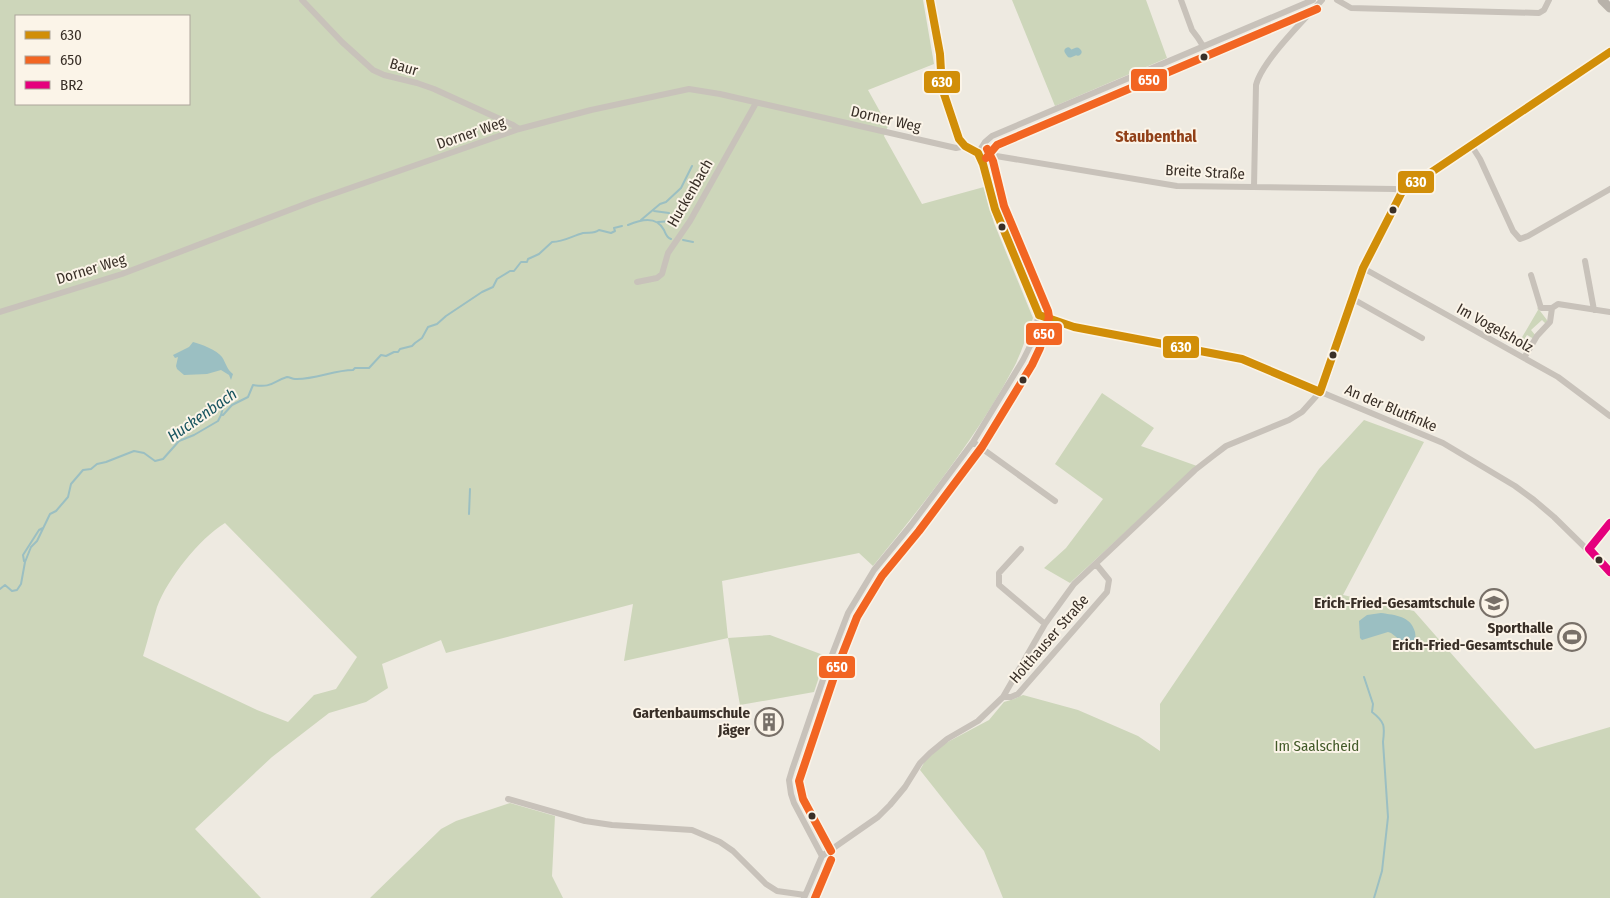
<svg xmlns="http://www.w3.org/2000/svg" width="1610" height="898" viewBox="0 0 1610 898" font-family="'Fira Sans Condensed',sans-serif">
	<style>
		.green { fill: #cdd6ba; fill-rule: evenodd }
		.water { fill: #9bbfc2 }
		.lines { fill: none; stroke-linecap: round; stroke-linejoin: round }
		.stream { stroke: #9bbfc2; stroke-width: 2 }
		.canal { stroke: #9bbfc2; stroke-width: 7 }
		.street { stroke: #c8c2ba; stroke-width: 6 }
		.secondary { stroke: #b8b2aa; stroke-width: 9 }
		.bus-1-casing { stroke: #fbf4e8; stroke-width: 11 }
		.bus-2-casing { stroke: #fbf4e8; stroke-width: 11 }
		.bus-3-casing { stroke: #fbf4e8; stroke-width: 11 }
		.bus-1 { stroke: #d18e08; stroke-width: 8 }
		.bus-2 { stroke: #f26522; stroke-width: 8 }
		.bus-3 { stroke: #e5007d; stroke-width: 8 }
		.bus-dot { fill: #392f27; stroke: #fbf4e8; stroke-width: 2 }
		.labels { text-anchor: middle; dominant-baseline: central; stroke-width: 4; stroke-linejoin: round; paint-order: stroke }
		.street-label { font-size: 15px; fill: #392f27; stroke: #fbf4e8 }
		.poi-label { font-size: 15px; font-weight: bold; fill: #392f27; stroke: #fbf4e8; text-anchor: end }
		.park-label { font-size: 15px; fill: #435a29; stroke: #fbf4e8 }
		.neighbourhood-label { font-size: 16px; font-weight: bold; fill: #914018; stroke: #fbf4e8 }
		.water-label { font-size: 16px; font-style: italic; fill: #18545f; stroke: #fbf4e8 }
		.line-badge { stroke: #fbf4e8; stroke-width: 2 }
		.badge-label { font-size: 14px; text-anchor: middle; font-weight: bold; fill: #fff }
	</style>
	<rect width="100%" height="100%" fill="#eeeae1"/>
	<path class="green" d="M0,0H923L934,64L868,90L888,126L884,136L922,204L984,187L994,223L1033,318C1027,334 1022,352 1014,367C976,439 924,503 873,566L859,553L722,581L728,638L770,635L826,656L814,692L740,705L728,638L624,661L633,604L446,653L441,640L382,664L388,688L366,702L329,713L272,757L195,829L261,898H0ZM16,16H189V104H16ZM225,523L357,657L336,689L314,695L288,722L257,710L143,656C148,640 152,623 157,607C168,578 199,539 225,523Z
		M1012,0H1146L1167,58L1055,106Z
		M1537,307L1547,320V325L1542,320L1531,330L1536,336L1534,339L1527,335L1522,343L1529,348L1526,351L1511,343L1521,339L1538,310Z
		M1102,393L1154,428L1141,446L1197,466L1070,583L1044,568L1066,548L1103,499L1055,464Z
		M1364,420L1424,442L1343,595L1414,611L1535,749L1610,727V898H1003L984,851L920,770L925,761L942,745L989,720L1004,702L1014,699L1023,695L1078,710L1138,736L1160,751V704L1319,469Z
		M510,803L555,816L552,876L563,898H370L441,829L456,821Z"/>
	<path class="water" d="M193,342C201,344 217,350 222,357C226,363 227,370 233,374L231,380L229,375L221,370L207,374L184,375L177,369L176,366L178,357L175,358L173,355L189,347Z
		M1381,613C1395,615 1411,616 1415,632C1416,638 1416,642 1411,647H1409L1391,633L1388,632L1362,640L1360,638L1359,621L1367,615Z"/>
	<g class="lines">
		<path class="stream" d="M654,211L669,213
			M641,220L660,204L666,202L681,188L692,166
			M658,222L673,221
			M628,225C640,220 656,215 664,230C666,234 666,237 671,239
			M683,240L693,242
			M221,415L228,389
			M469,514L470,489
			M24,561L23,555L39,530L43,528
			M0,589L5,585L12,591L17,590L21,584L25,562L31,547L37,541L50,514L56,511L68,497L71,484L83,470L91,469L97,464L106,462L134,451L144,453L155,461L163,459L179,441L194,435L218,421L221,415H223L232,405L248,397L253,385C273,388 271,382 287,377C290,377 292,379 295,379C314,380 334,370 353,370L355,368H369L381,355L386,356L394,352H398L400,349L412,346L415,343L422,338L428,327L437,324L446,316L482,292L493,287L497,279L510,271H514L521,262H527L528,259L539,254L552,242C564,242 572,236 583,233C590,232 594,234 599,230L611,233L615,231L614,228L622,226
			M1364,677L1373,704L1372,712C1385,722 1385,726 1383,742L1388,817L1382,871L1374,898"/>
		<path class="canal" d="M1068,51L1070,54L1077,51L1078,52"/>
		<path class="street" d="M302,0L342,42L373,70L384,75L417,83L434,89L513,125L519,129
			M930,0L940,54L942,88L959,139L965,146L978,153L1177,186L1395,189L1402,192
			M1181,0L1192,30L1198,38L1203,46
			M1337,0L1351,8L1539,13L1544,10L1549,0
			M1471,145L1480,159L1513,231L1520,239L1528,236L1610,189
			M978,153L985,142L992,136L1313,0
			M1254,187L1256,85C1262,61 1304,20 1322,0
			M1585,261L1594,310
			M1363,268L1558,377L1610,416
			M1531,275L1541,308H1552
			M637,282L657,278L662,274L668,253L690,221L756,103
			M1353,299L1422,338
			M0,312L122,274L313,201L519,129L591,110L689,89L720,94L956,148L965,146
			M1039,315L1074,327L1242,359L1443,443L1515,486L1534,500L1554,517L1610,572
			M1524,358L1537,336L1550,322L1552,308L1558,304L1610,312
			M973,442L1055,501
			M1021,549L999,573V585L1045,624
			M1589,549L1610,523
			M1003,697H1011L1018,694L1107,592L1109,580L1096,564
			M508,799L585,821L612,825L692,830L720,842L733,851L766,884L777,891L805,895
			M822,856L794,803L791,794L789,780L792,770L828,665L848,613L874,570L911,525L973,442L1023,360L1031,344L1039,315L995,209L983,164L978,153
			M804,898L822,856L878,817L890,805L905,787L920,763L930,753L947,739L978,721L1003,697L1045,624L1074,584L1195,470L1213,456L1226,446L1289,420L1302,412L1320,392L1322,385L1363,268L1402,192L1406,188L1610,52"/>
		<path class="secondary" d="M1602,0L1610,8"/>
		<defs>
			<path id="bus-1" d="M930,0L940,54L942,88L959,139L965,146L978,153
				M978,153L983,164L995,209L1039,315
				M1039,315L1074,327L1242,359L1320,392
				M1320,392L1363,268L1402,192L1610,52"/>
			<path id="bus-2" d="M986,158L997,145L1317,9
				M831,851L803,799L799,781L837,668L857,617L882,576L919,531L982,447L1032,365L1040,348L1049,317L1048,311L1004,206L993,161L987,149
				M815,898L831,860"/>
			<path id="bus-3" d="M1610,523L1589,549L1610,572"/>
		</defs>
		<use href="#bus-1" class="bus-1-casing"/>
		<use href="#bus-2" class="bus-2-casing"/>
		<use href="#bus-3" class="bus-3-casing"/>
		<use href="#bus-1" class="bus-1"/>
		<use href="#bus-2" class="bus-2"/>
		<use href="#bus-3" class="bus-3"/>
	</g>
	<defs>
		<symbol id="school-ring" viewBox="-11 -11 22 22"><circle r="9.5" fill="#fbf4e8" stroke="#787068" stroke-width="1.5"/><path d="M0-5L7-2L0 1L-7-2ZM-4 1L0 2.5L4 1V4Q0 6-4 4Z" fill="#787068"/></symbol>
		<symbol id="stadium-ring" viewBox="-11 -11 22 22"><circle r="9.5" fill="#fbf4e8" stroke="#787068" stroke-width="1.5"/><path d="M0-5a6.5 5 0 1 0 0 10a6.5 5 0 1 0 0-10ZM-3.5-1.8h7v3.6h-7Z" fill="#787068"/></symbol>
		<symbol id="building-ring" viewBox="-11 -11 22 22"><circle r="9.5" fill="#fbf4e8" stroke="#787068" stroke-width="1.5"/><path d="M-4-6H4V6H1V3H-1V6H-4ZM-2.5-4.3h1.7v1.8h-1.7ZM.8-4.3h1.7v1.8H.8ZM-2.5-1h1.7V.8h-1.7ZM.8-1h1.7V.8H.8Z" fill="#787068"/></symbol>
	</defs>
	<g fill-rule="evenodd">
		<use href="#school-ring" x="1478" y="587" width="32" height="32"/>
		<use href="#stadium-ring" x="1556" y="621" width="32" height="32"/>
		<use href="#building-ring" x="753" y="706" width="32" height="32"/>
	</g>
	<g class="bus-dot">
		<circle cx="1204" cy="57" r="4.5"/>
		<circle cx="1393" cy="210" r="4.5"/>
		<circle cx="1002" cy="227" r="4.5"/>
		<circle cx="1333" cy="355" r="4.5"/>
		<circle cx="1023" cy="380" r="4.5"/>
		<circle cx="1599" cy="560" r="4.5"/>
		<circle cx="812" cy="816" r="4.5"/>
	</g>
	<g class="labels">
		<g class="street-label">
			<text transform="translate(404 67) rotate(16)">Baur</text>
			<text transform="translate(886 119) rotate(13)">Dorner Weg</text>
			<text transform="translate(471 133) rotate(-19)">Dorner Weg</text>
			<text transform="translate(1205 172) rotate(3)">Breite Straße</text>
			<text transform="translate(690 193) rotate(-60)">Huckenbach</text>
			<text transform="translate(91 269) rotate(-17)">Dorner Weg</text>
			<text transform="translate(1495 328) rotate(29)">Im Vogelsholz</text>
			<text transform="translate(1391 408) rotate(23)">An der Blutfinke</text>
			<text transform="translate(1049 639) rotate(-49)">Holthauser Straße</text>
		</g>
		<g class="poi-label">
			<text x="1475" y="603">Erich-Fried-Gesamtschule</text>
			<text x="1553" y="628">Sporthalle<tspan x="1553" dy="17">Erich-Fried-Gesamtschule</tspan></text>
			<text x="750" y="713">Gartenbaumschule<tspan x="750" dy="17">Jäger</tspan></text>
		</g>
		<g class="park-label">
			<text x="1317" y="746">Im Saalscheid</text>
		</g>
		<g class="neighbourhood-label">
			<text x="1156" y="136">Staubenthal</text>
		</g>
		<g class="water-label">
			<text transform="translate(202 415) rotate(-35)">Huckenbach</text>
		</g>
	</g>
	<g class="line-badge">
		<rect x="1130" y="68" width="38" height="24" rx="5" fill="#f26522"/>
		<rect x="923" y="70" width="38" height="24" rx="5" fill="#d18e08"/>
		<rect x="1397" y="170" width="38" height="24" rx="5" fill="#d18e08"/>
		<rect x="1025" y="322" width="38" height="24" rx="5" fill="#f26522"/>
		<rect x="1162" y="335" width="38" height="24" rx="5" fill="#d18e08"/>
		<rect x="818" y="655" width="38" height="24" rx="5" fill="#f26522"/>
	</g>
	<g class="badge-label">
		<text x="1149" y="85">650</text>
		<text x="942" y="87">630</text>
		<text x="1416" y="187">630</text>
		<text x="1044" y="339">650</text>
		<text x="1181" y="352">630</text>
		<text x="837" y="672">650</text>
	</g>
	<rect x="15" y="15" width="175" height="90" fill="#fbf4e8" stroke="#ada59b"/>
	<rect x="25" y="31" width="25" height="8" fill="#d18e08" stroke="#ada59b"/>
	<text x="60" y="40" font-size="15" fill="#392f27">630</text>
	<rect x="25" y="56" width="25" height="8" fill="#f26522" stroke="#ada59b"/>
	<text x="60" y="65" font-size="15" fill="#392f27">650</text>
	<rect x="25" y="81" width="25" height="8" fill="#e5007d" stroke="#ada59b"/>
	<text x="60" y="90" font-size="15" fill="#392f27">BR2</text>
</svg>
